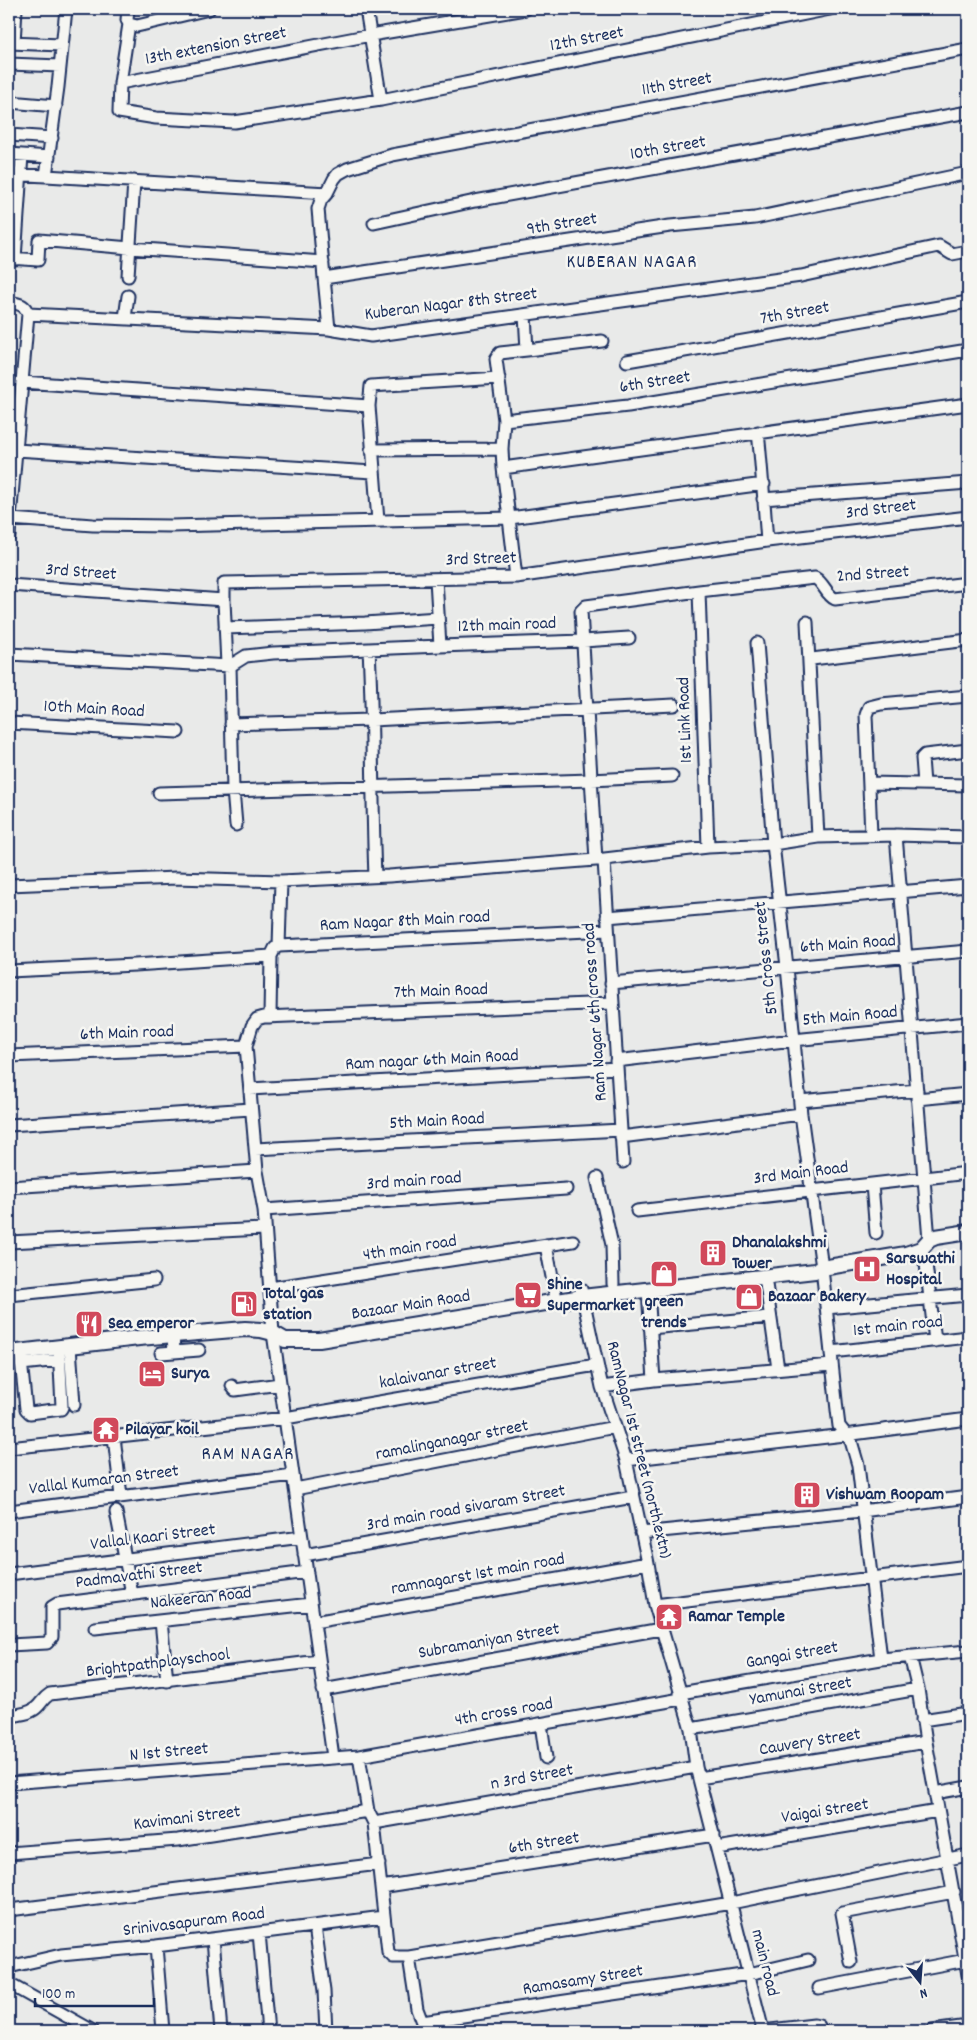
<svg xmlns="http://www.w3.org/2000/svg" width="977" height="2040" viewBox="0 0 977 2040" font-family="Dekko,sans-serif">
	<style>
		.lines { fill: none; stroke-linecap: round; stroke-linejoin: round }
		.minor-casing { stroke: #1b2f5e; stroke-width: 15 }
		.major-casing { stroke: #1b2f5e; stroke-width: 18 }
		.minor { stroke: #f6f6f2; stroke-width: 11 }
		.major { stroke: #f6f6f2; stroke-width: 14 }
		.labels { text-anchor: middle; dominant-baseline: central; stroke-width: 5; stroke-linejoin: round; paint-order: stroke }
		.street-label { font-size: 18px; fill: #1b2f5e; stroke: #f6f6f2 }
		.poi-label { font-size: 18px; font-weight: bold; fill: #1b2f5e; stroke: #f6f6f2; text-anchor: start }
		.neighbourhood-label { font-size: 19px; letter-spacing: 1px; fill: #1b2f5e; stroke: #f6f6f2 }
	</style>
	<rect width="100%" height="100%" fill="#e9eae9"/>
	<filter id="ink" filterUnits="userSpaceOnUse"><feTurbulence type="fractalNoise" baseFrequency=".02" numOctaves="2"/><feDisplacementMap in="SourceGraphic" scale="10" xChannelSelector="R" yChannelSelector="G"/><feConvolveMatrix kernelMatrix="1 2 1 2 8 2 1 2 1" color-interpolation-filters="sRGB"/></filter>
	<g filter="url(#ink)">
		<g class="lines">
			<defs>
				<path id="minor" d="M66,9L58,87L46,176L327,193
					M128,9L127,20L129,24L137,26L209,9
					M366,9L381,100
					M129,24L120,83L119,112L156,118L234,122L381,100L830,9
					M9,43L62,45
					M14,43L16,9
					M968,49L392,155L347,169L338,174L334,179L327,193L321,200L318,209L324,278L670,226L755,218L968,173
					M9,64L60,66
					M120,83L371,35L526,9
					M9,102L56,106
					M9,135L52,138
					M9,154L49,157
					M9,174L46,176
					M374,223L475,201L968,112
					M9,258L38,260L39,240L130,248L323,262
					M15,259L22,155
					M128,276L134,181
					M324,278L329,329
					M9,302C19,304 25,304 28,314L10,519
					M28,314L329,329L371,336L801,276L939,246L952,254L968,251
					M125,318L128,296
					M527,350L602,341
					M627,361L968,302
					M22,382L369,406
					M504,420L496,359L500,353L527,350L525,315
					M758,432C762,469 764,505 767,541
					M502,449L503,468L968,404
					M16,450L373,472
					M371,450L502,449L504,420L628,406L968,350
					M503,468L516,577
					M763,499L968,483
					M378,521L369,406L371,386L499,378
					M9,536L10,519L93,525L171,526L510,518L764,484
					M436,579L440,646L583,641L629,638
					M968,583L835,599C826,595 824,583 815,578L699,591L586,606L581,611L596,860L708,847L773,844L818,837L896,835L968,837
					M9,585L224,600V583L516,577L767,541L968,517
					M699,591L708,847
					M224,600L227,665
					M807,622L809,663
					M225,628L365,623L438,618
					M757,643L773,844L787,967L801,1114L822,1268L837,1410L839,1426L851,1441L858,1465L881,1659
					M369,649C373,725 372,801 375,877
					M9,654L230,666L246,656L273,653L440,646
					M230,666L233,790L236,825
					M9,723L178,732
					M231,724L372,720L674,705
					M869,783L968,785
					M924,784L922,758L925,755L968,750
					M159,793L591,780L672,776
					M871,835L866,715L869,707L881,704L968,696
					M896,835L929,1240
					M818,837L809,663L812,659L968,640
					M604,860L623,1162
					M281,881L389,876L596,860
					M9,885L176,878L281,881L279,946
					M607,917L968,886
					M9,971L135,965L271,956
					M611,983L968,951
					M270,1017L271,956L275,948L279,946L608,930
					M9,1056L246,1046
					M616,1061L793,1040L968,1023
					M250,1089L617,1068
					M917,1099L968,1094
					M800,1101L917,1090
					M9,1125L251,1109
					M621,1137L801,1114
					M255,1149L621,1130
					M597,1178L612,1245L613,1284
					M872,1184L876,1233
					M9,1187L257,1171
					M264,1210L566,1189
					M637,1211L968,1173
					M9,1242L264,1229
					M546,1245L555,1293
					M917,1251L926,1264L935,1341
					M765,1277L778,1369
					M270,1288L573,1241
					M581,1289L602,1387L626,1460L648,1563L655,1605L691,1729L696,1767L763,2031
					M648,1290L654,1380
					M9,1295L154,1280
					M826,1308L968,1295
					M650,1328L770,1317
					M70,1346L74,1405
					M20,1351L26,1409L30,1413L61,1409L62,1407L59,1347
					M174,1352L199,1350
					M831,1352L968,1337
					M161,1353L174,1352L173,1334
					M21,1364L60,1360
					M232,1386L235,1390L280,1384
					M602,1387L654,1380L832,1365
					M114,1437L121,1496
					M9,1448L285,1418L596,1365
					M626,1460L845,1435L968,1419
					M295,1489L615,1427
					M9,1511L293,1475
					M116,1512L132,1594
					M641,1533L862,1511L968,1497
					M304,1555L633,1497
					M9,1574L302,1537
					M655,1605L968,1566
					M161,1621L167,1681
					M314,1622L648,1563
					M95,1628L311,1604
					M9,1645L47,1643L52,1637V1607L57,1604L307,1572
					M910,1656L918,1689L926,1742L968,1975
					M323,1690L661,1629
					M680,1693L881,1659L968,1651
					M9,1716C18,1715 29,1714 36,1708C42,1703 42,1699 50,1694L319,1661
					M922,1720L968,1713
					M541,1724L546,1758
					M691,1729L918,1689
					M359,1756L368,1811L374,1823L388,1952L393,1957H409L731,1903L968,1855
					M333,1757L273,1333L264,1210L257,1171L246,1046L252,1026L257,1019L264,1017L613,1003
					M699,1778L926,1742
					M9,1783L359,1756L681,1699
					M935,1793L968,1787
					M374,1823L696,1767
					M717,1848L938,1811
					M9,1853L178,1840L368,1811
					M381,1887L714,1835
					M9,1910L379,1864
					M315,1926L324,1991L326,2031
					M259,1933L268,2031
					M213,1939L221,2031
					M156,1946L163,2031
					M409,1957L417,2009L422,2022L423,2031
					M851,1962L842,1913L954,1892
					M9,1967L61,1955L156,1946L383,1917
					M9,1984L93,2031
					M819,1988L966,1960
					M422,2022L749,1974L808,1960
					M762,2031L814,2025L819,2026L821,2031
					M932,2031L968,2026"/>
				<path id="major" d="M9,1353L139,1338L245,1329L261,1330L273,1333L285,1340H319L582,1297L815,1271L822,1268L906,1254L921,1249L929,1240L936,1237L968,1232"/>
			</defs>
			<use href="#minor" class="minor-casing"/>
			<use href="#major" class="major-casing"/>
			<use href="#minor" class="minor"/>
			<use href="#major" class="major"/>
		</g>
	</g>
	<defs>
		<symbol id="building-square" viewBox="-11 -11 22 22"><rect x="-9" y="-9" width="18" height="18" rx="4" fill="#d1495b" stroke="#f6f6f2"/><path d="M-4-6H4V6H1V3H-1V6H-4ZM-2.5-4.3h1.7v1.8h-1.7ZM.8-4.3h1.7v1.8H.8ZM-2.5-1h1.7V.8h-1.7ZM.8-1h1.7V.8H.8Z" fill="#fff"/></symbol>
		<symbol id="hospital-square" viewBox="-11 -11 22 22"><rect x="-9" y="-9" width="18" height="18" rx="4" fill="#d1495b" stroke="#f6f6f2"/><path d="M-5-5h3v3.5h4V-5h3V5h-3V1.5h-4V5h-3Z" fill="#fff"/></symbol>
		<symbol id="shop-square" viewBox="-11 -11 22 22"><rect x="-9" y="-9" width="18" height="18" rx="4" fill="#d1495b" stroke="#f6f6f2"/><path d="M-5-2.5h2.3a2.7 3.5 0 0 1 5.4 0H5L5.5 6h-11ZM-1.5-2.5h3a1.5 2.3 0 0 0-3 0Z" fill="#fff"/></symbol>
		<symbol id="supermarket-square" viewBox="-11 -11 22 22"><rect x="-9" y="-9" width="18" height="18" rx="4" fill="#d1495b" stroke="#f6f6f2"/><path d="M-6-5.5h2.5l.6 2H6L4.5 2H-2.5L-4.4-4H-6ZM-1.5 3.2a1.3 1.3 0 1 0 .1 0ZM3 3.2a1.3 1.3 0 1 0 .1 0Z" fill="#fff"/></symbol>
		<symbol id="fuel-square" viewBox="-11 -11 22 22"><rect x="-9" y="-9" width="18" height="18" rx="4" fill="#d1495b" stroke="#f6f6f2"/><path d="M-5.5-6h7V0h2V4h1.3V-2.5L3-4.5l.8-.8L6-3V5H2.5V1h-1V6h-7ZM-4.2-4.7v3.2H.2V-4.7Z" fill="#fff"/></symbol>
		<symbol id="restaurant-square" viewBox="-11 -11 22 22"><rect x="-9" y="-9" width="18" height="18" rx="4" fill="#d1495b" stroke="#f6f6f2"/><path d="M-5-6h1v4h1v-4h1v4h1v-4h1v5L-1.5 .5V6h-2V.5L-5-1ZM5-6V6H3V1.5H1.5Q1.5-4 5-6Z" fill="#fff"/></symbol>
		<symbol id="hotel-square" viewBox="-11 -11 22 22"><rect x="-9" y="-9" width="18" height="18" rx="4" fill="#d1495b" stroke="#f6f6f2"/><path d="M-6-4.5h1.5V1H6V5H4.5V3h-9V5H-6ZM-4 0a1.8 1.8 0 1 1 3.6 0ZM.5 0V-2.5h3Q6-2.5 6 0Z" fill="#fff"/></symbol>
		<symbol id="temple-square" viewBox="-11 -11 22 22"><rect x="-9" y="-9" width="18" height="18" rx="4" fill="#d1495b" stroke="#f6f6f2"/><path d="M0-6L5-2H3V0L6.5 2.5H4V6H1.5V3h-3V6H-4V2.5H-6.5L-3 0V-2H-5Z" fill="#fff"/></symbol>
	</defs>
	<g fill-rule="evenodd">
		<use href="#building-square" x="697" y="1237" width="32" height="32"/>
		<use href="#hospital-square" x="851" y="1253" width="32" height="32"/>
		<use href="#shop-square" x="648" y="1258" width="32" height="32"/>
		<use href="#supermarket-square" x="512" y="1279" width="32" height="32"/>
		<use href="#shop-square" x="733" y="1281" width="32" height="32"/>
		<use href="#fuel-square" x="228" y="1288" width="32" height="32"/>
		<use href="#restaurant-square" x="73" y="1308" width="32" height="32"/>
		<use href="#hotel-square" x="136" y="1358" width="32" height="32"/>
		<use href="#temple-square" x="90" y="1414" width="32" height="32"/>
		<use href="#building-square" x="791" y="1479" width="32" height="32"/>
		<use href="#temple-square" x="653" y="1601" width="32" height="32"/>
	</g>
	<g class="labels">
		<g class="street-label">
			<text transform="translate(587 40) rotate(-11)">12th Street</text>
			<text transform="translate(216 47) rotate(-11)">13th extension Street</text>
			<text transform="translate(677 85) rotate(-10)">11th Street</text>
			<text transform="translate(668 149) rotate(-10)">10th Street</text>
			<text transform="translate(562 225) rotate(-9)">9th Street</text>
			<text transform="translate(451 305) rotate(-7)">Kuberan Nagar 8th Street</text>
			<text transform="translate(795 314) rotate(-10)">7th Street</text>
			<text transform="translate(655 383) rotate(-9)">6th Street</text>
			<text transform="translate(881 510) rotate(-7)">3rd Street</text>
			<text transform="translate(481 560) rotate(-2)">3rd Street</text>
			<text transform="translate(81 573) rotate(4)">3rd Street</text>
			<text transform="translate(873 575) rotate(-4)">2nd Street</text>
			<text transform="translate(507 626) rotate(-2)">12th main road</text>
			<text transform="translate(94 710) rotate(3)">10th Main Road</text>
			<text transform="translate(686 720) rotate(-92)">1st Link Road</text>
			<text transform="translate(405 922) rotate(-3)">Ram Nagar 8th Main road</text>
			<text transform="translate(848 945) rotate(-4)">6th Main Road</text>
			<text transform="translate(767 958) rotate(-96)">5th Cross Street</text>
			<text transform="translate(441 992) rotate(-2)">7th Main Road</text>
			<text transform="translate(596 1012) rotate(-94)">Ram Nagar 6th cross road</text>
			<text transform="translate(850 1017) rotate(-5)">5th Main Road</text>
			<text transform="translate(127 1034) rotate(-2)">6th Main road</text>
			<text transform="translate(432 1061) rotate(-3)">Ram nagar 6th Main Road</text>
			<text transform="translate(437 1122) rotate(-3)">5th Main Road</text>
			<text transform="translate(801 1174) rotate(-7)">3rd Main Road</text>
			<text transform="translate(414 1182) rotate(-4)">3rd main road</text>
			<text transform="translate(410 1249) rotate(-9)">4th main road</text>
			<text transform="translate(411 1306) rotate(-9)">Bazaar Main Road</text>
			<text transform="translate(898 1327) rotate(-6)">1st main road</text>
			<text transform="translate(438 1374) rotate(-10)">kalaivanar street</text>
			<text transform="translate(452 1441) rotate(-11)">ramalinganagar street</text>
			<text transform="translate(638 1450) rotate(76)">RamNagar 1st street (north.extn)</text>
			<text transform="translate(104 1481) rotate(-7)">Vallal Kumaran Street</text>
			<text transform="translate(466 1509) rotate(-10)">3rd main road sivaram Street</text>
			<text transform="translate(153 1538) rotate(-7)">Vallal Kaari Street</text>
			<text transform="translate(478 1575) rotate(-10)">ramnagarst 1st main road</text>
			<text transform="translate(139 1576) rotate(-7)">Padmavathi Street</text>
			<text transform="translate(201 1599) rotate(-6)">Nakeeran Road</text>
			<text transform="translate(489 1642) rotate(-10)">Subramaniyan Street</text>
			<text transform="translate(792 1656) rotate(-10)">Gangai Street</text>
			<text transform="translate(158 1664) rotate(-7)">Brightpathplayschool</text>
			<text transform="translate(801 1692) rotate(-10)">Yamunai Street</text>
			<text transform="translate(504 1713) rotate(-10)">4th cross road</text>
			<text transform="translate(810 1743) rotate(-9)">Cauvery Street</text>
			<text transform="translate(169 1753) rotate(-5)">N 1st Street</text>
			<text transform="translate(532 1778) rotate(-10)">n 3rd Street</text>
			<text transform="translate(825 1812) rotate(-9)">Vaigai Street</text>
			<text transform="translate(187 1819) rotate(-7)">Kavimani Street</text>
			<text transform="translate(544 1844) rotate(-9)">6th Street</text>
			<text transform="translate(194 1923) rotate(-7)">Srinivasapuram Road</text>
			<text transform="translate(764 1963) rotate(76)">main road</text>
			<text transform="translate(583 1981) rotate(-9)">Ramasamy Street</text>
		</g>
		<g class="poi-label">
			<text x="732" y="1243">Dhanalakshmi<tspan x="732" dy="21">Tower</tspan></text>
			<text x="886" y="1259">Sarswathi<tspan x="886" dy="21">Hospital</tspan></text>
			<text x="547" y="1285">Shine<tspan x="547" dy="21">Supermarket</tspan></text>
			<text x="263" y="1294">Total gas<tspan x="263" dy="21">station</tspan></text>
			<text x="768" y="1297">Bazaar Bakery</text>
			<text x="664" y="1302" text-anchor="middle">green<tspan x="664" dy="21">trends</tspan></text>
			<text x="108" y="1324">Sea emperor</text>
			<text x="171" y="1374">Surya</text>
			<text x="125" y="1430">Pilayar koil</text>
			<text x="826" y="1495">Vishwam Roopam</text>
			<text x="688" y="1617">Ramar Temple</text>
		</g>
		<g class="neighbourhood-label">
			<text x="632" y="263">KUBERAN NAGAR</text>
			<text x="248" y="1455">RAM NAGAR</text>
		</g>
	</g>
	<rect width="977" height="2040" fill="none" stroke="#f6f6f2" stroke-width="30"/>
	<rect x="15" y="15" width="947" height="2010" fill="none" stroke="#1b2f5e" stroke-width="2" filter="url(#ink)"/>
	<g transform="translate(920 1982) rotate(163)" stroke="#f6f6f2" stroke-width="4" paint-order="stroke">
	<path d="M0-4L9 19L0 12L-9 19Z" fill="#1b2f5e"/>
	<text y="-8" font-size="14" font-weight="bold" text-anchor="middle" fill="#1b2f5e">N</text>
	</g>
	<path d="M35 1998v8h119v-8" fill="none" stroke="#1b2f5e" stroke-width="2.5"/>
	<text x="42" y="1998" font-size="15" fill="#1b2f5e" stroke="#f6f6f2" stroke-width="4" paint-order="stroke">100 m</text>
</svg>
